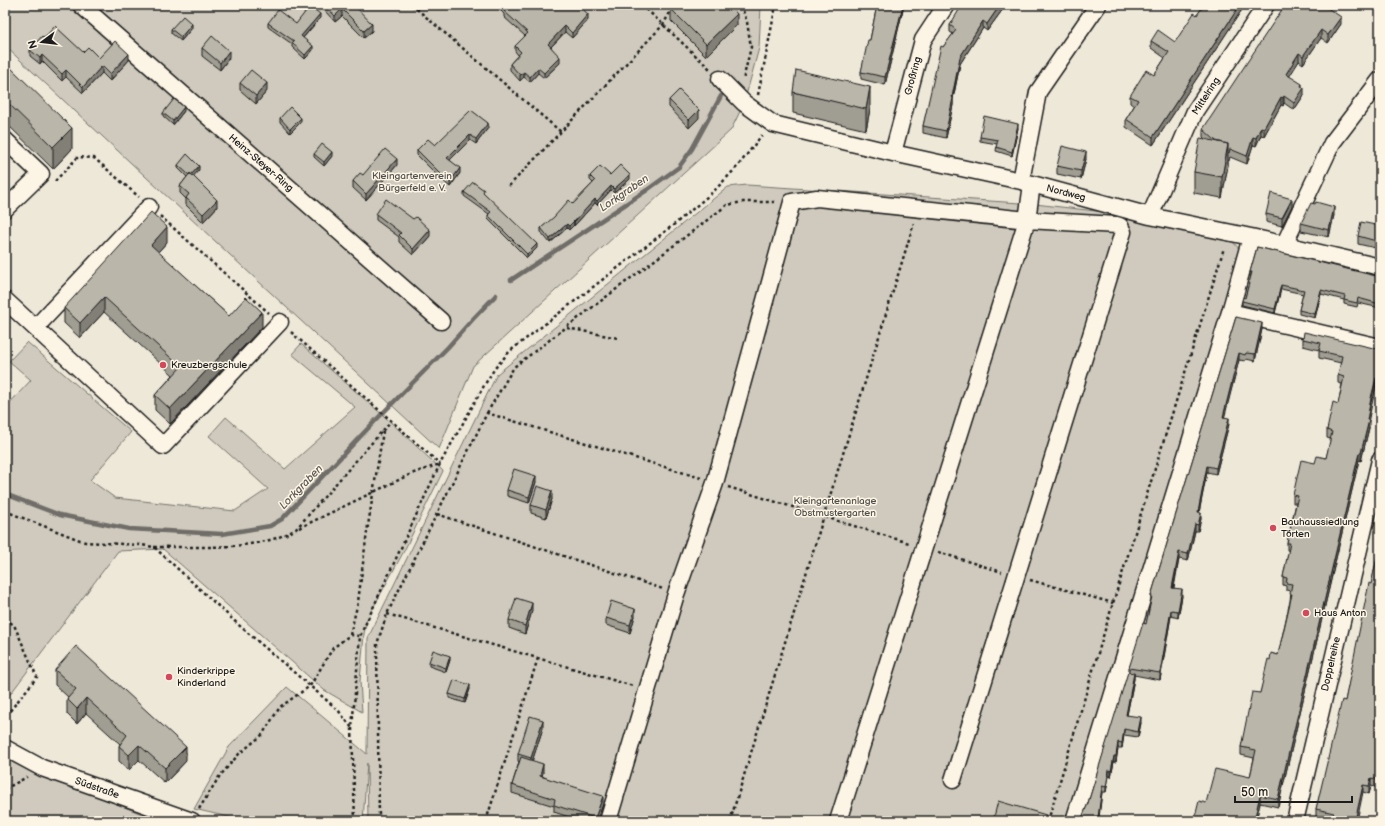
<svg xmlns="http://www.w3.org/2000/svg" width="1385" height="826" viewBox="0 0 1385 826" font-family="'Balsamiq Sans',sans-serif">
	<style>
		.green { fill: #cfcabd; stroke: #76736c }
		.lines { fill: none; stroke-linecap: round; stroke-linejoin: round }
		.stream { stroke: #6f6c67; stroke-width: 4.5 }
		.minor-casing { stroke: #1c1c1c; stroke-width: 19 }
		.path { stroke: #1c1c1c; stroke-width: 2.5; stroke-dasharray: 3 3; stroke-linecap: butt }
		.minor { stroke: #fcf5e5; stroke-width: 16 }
		.wall { fill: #a09d92; stroke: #1c1c1c }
		.shaded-wall { fill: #827f77; stroke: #1c1c1c }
		.building { fill: #bab6aa; stroke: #1c1c1c }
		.poi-dot { fill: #d1495b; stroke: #fcf5e5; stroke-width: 1.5 }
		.labels { text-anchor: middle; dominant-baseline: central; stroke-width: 3; stroke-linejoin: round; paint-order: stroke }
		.street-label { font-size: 10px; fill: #1c1c1c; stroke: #fcf5e5 }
		.park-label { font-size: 10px; fill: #52504c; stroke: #fcf5e5 }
		.poi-label { font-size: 10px; fill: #1c1c1c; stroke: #fcf5e5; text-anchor: start }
		.water-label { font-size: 11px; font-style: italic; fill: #5b5854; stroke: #fcf5e5 }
	</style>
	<rect width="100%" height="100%" fill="#eee8d9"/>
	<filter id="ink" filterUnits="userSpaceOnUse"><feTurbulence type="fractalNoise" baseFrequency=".025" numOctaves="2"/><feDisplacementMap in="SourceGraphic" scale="8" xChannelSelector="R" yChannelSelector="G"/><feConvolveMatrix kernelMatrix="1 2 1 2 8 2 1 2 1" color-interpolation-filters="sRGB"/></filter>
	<g filter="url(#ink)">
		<path class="green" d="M5,5H761L759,48L744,103L731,130L473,366L439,449L5,46Z
			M747,185L1035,204L1113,213L1232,241L1241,251L1067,821H368L367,763L363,821H246L194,809L229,747L287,687L367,754L368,638L497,374L728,187Z
			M27,342L131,432L90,480L115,498L235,511L268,489L209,436L226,417L285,469L355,407L292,354L301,344L385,417L443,471L404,551L367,619L364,634L360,681L362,712L324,690L163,549L118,551L5,701V408L31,380L9,361Z
			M5,756L58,781L160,821H5Z"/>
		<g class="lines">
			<path class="stream" d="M511,280L647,190L679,167L692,149L721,96
				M5,494L60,515L129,529L222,534L270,526L282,519L375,421L448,347L472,320L496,295"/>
			<defs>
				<path id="minor" d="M81,5L441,321
					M720,79L744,103L773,124L893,153L1021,181L1150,216L1251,237L1380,267
					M5,140L41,174L5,209
					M893,153L923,40L946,5
					M1021,181L1038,92L1098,5
					M1150,216L1195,111L1266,5
					M1284,245L1332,143L1380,80
					M5,300L163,446L280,322
					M1230,312L1380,347
					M36,327L149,207
					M5,748L42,768L192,821
					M953,780L1123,232L1120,226L1117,225L1027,220L1032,184
					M608,821L676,594L715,483L792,202L817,198L1027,220L838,821
					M1074,821L1230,312L1251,237
					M1295,821L1380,460"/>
			</defs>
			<use href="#minor" class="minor-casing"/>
			<path class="path" d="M412,5L561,132
				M642,5L710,69
				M741,5L747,22L751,47L743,80
				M758,95L776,5
				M55,181L78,157L94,158L139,197
				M509,186L663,25L674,5
				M160,216L269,313
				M567,328L618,338
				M291,332L440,464
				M487,413L514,367L727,205L743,202H777
				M728,487L909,543
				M5,511L85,542L141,545L154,547L241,627L338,710L352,728
				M437,514L663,589
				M299,528L411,474L440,464
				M154,547C198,546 258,552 296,529L391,421
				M938,552L1002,572
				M1030,580L1113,603
				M387,614L633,686
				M5,619L14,625L37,677L5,717
				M350,635L358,602L367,532L383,431
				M5,789L27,777
				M199,809L219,777L239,754L262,735L280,707L310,686L333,648L350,635L360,636
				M355,821L352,728L360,636L440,464L485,384L495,368L510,351L676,223L714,191L738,166L762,135
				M379,821L377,644L387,614L487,413L701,478
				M486,821L538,658
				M730,821L914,223
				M1048,821L1113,603L1224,248"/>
			<use href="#minor" class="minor"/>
		</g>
		<path class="wall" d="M324,5H354L372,31L364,38L342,16L335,22L324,10Z
			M495,5H578L588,20L572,38L565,32L551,47L560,63L544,78L538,73L530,82L524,77L520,81L510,70V64L518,55L515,51V46L525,36L504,17V14Z
			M736,5L732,9L737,25L706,56L671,21V9Z
			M877,5H904L885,85L861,79V72L870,40Z
			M1006,5L987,31L983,28L960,64L953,99V105L946,138L923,133V126L943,47L953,34L950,32V25Z
			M1204,5H1245L1153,145L1126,127V119L1134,106L1130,103V96L1154,75L1165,58L1151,48V41L1175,42L1197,15Z
			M1325,6L1341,24L1328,43L1321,38L1303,64L1299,61L1289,76L1302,87L1304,95L1294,110L1284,103L1283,106L1281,105L1264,136L1261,135L1256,146L1253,145L1247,164L1230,157L1229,161L1228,160V165L1222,198L1194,193V172L1205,139L1203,137V129Z
			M320,18L303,38L313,50L305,59L292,47V44L268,27V23L296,24Z
			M192,28L181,41L171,33V29Z
			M44,38L99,58L129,60L110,81L102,73L83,93L66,77L62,81L42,61L40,64L30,56V50Z
			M202,48L229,58L220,70L202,56Z
			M5,62L72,149L53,169L5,122Z
			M240,83L267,91L256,104L240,90Z
			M793,92L870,109L866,130L793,113Z
			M669,100L699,118L689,128L669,107Z
			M184,111L173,125L163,116V113Z
			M280,118L301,122L290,133L280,122Z
			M488,128L476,144L470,140L450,160L460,173L450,187L440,178L417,155V150L435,145Z
			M1018,128L1012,156L996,151L997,144L980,141V137Z
			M314,154L332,156L324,166L314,157Z
			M1086,159L1081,179L1057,174V166Z
			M178,165L199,170L193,176L217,207L203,222L186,205V199L180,193V186L187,177L178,168Z
			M397,165L366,200L353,188V181L363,175Z
			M610,175L630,179L614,193L611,190L597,205L595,203L574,226V225L569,230L567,228L550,243L541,232V228L573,204L593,183L590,180V176Z
			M464,192L484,193L537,248L527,258L488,219V215L489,214L464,196Z
			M1292,206L1282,226L1266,222V214Z
			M376,214L413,219L430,236L413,255L399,242V237L376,220Z
			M1334,215L1329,237L1301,231V223Z
			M1380,226V249L1358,244V236Z
			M167,242L158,252L229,316L262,327L170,424L155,410V395L173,375L104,312L80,338L64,323V308Z
			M1250,272L1380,277V308L1358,303L1357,307L1344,304V300L1321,294L1315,318L1299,314V310L1303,294L1281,289L1275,313L1242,305V301L1245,298L1251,276H1250Z
			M1236,317L1262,329L1255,361L1246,359L1245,361L1239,360L1224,417L1229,424L1216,474L1207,472L1199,512L1201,519L1198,531H1195L1188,561L1179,559L1174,588L1182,596L1178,618L1171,616L1160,680L1134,675V679L1127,715L1141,723L1138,737L1124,735L1122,748H1118L1116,762H1114L1111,777L1109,776L1106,792H1102L1099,818L1081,821L1088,803L1129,672V668L1146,624L1151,602V596Z
			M1303,339L1380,349L1379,387L1376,386L1371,405L1368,420L1369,428L1365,444L1361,461L1359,460L1278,807L1260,803L1256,821H1194L1206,803L1250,777L1254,758L1241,755V747L1260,693L1270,660L1278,655L1290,601L1291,591L1286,590V586L1283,585V577L1289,551L1287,550V543L1296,503H1293V495L1315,463L1326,458L1331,439L1327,438V430L1338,404L1342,384L1338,383V375L1341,363L1319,358V350L1303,346Z
			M536,482L529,503L507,496V490Z
			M552,499L546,518L531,513V505Z
			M1380,545V788L1371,786L1369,794L1363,792L1332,820L1316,816V809L1345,701Z
			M532,611L525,634L509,628V620Z
			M635,616L630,633L606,625V618Z
			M450,660L446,672L429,666V662Z
			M55,670L186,761L165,783L139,760L129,770L119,761V746L120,744L86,713L77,724L67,714V699L68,697L55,685Z
			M470,689L465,703L449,698V694Z
			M543,728L532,761L543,772L542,776L603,804L597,821H581L554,812V806L512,793V785L519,762L518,761V754Z"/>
		<path class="shaded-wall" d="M727,5H736L727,15Z
			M903,5H904L885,85V77Z
			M1000,5H1006L987,31V24Z
			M1240,5H1245L1153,145V137Z
			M342,9V16L335,22V16Z
			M320,14V18L301,40V36Z
			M588,14V20L572,38V33Z
			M737,14V25L706,56V44Z
			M1341,17V24L1328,43V35Z
			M983,21V28L960,64L953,99V105L946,138V131L960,57Z
			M192,24V28L181,41V37Z
			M372,24V31L364,38V31Z
			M565,26V32L548,50V44Z
			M1321,30V38L1303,64V56Z
			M313,46V50L305,59V55Z
			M229,51V58L220,70V63Z
			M1299,53V61L1286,82V74Z
			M129,54V60L110,81V74Z
			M42,55V61L40,64V58Z
			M560,57V63L544,78V73Z
			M102,66V73L83,93V87Z
			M538,68V73L530,82V77Z
			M66,70V77L62,81V74Z
			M524,72V77L520,81V75Z
			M267,83V91L256,104V96Z
			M1302,84V90L1304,88V95L1294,110V103Z
			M870,87V109L866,130V109Z
			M1284,96V103L1283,106V98Z
			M1281,97V105L1264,136V128Z
			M184,107V111L173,125V121Z
			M699,110V118L689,128V120Z
			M301,118V122L290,133V129Z
			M488,123V128L476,144V139Z
			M1018,124V128L1012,156V152Z
			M1261,127V135L1256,146V138Z
			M72,128V149L53,169V147Z
			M470,135V140L447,163V158Z
			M1253,137V145L1247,164V156Z
			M1228,144V165L1222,198V177Z
			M332,152V156L324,166V162Z
			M1086,152V159L1081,179V171Z
			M397,159V165L366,200V194Z
			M199,166V170L190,180V176Z
			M460,168V173L450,187V182Z
			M630,175V179L614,193V189Z
			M611,186V190L597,205V201Z
			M595,199V203L574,226V222Z
			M1292,199V206L1282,226V218Z
			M217,200V207L203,222V214Z
			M1334,207V215L1329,237V230Z
			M574,221V225L569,230V226Z
			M567,224V228L550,243V239Z
			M167,227V242L151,260V245Z
			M430,230V236L413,255V249Z
			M537,244V248L527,258V254Z
			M1281,285V289L1275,313V309Z
			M1321,290V294L1315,318V314Z
			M104,297V312L80,338V323Z
			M262,312V327L170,424V409Z
			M1262,323V329L1255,361V354Z
			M1239,353V360L1223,423V417Z
			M1380,374V382L1379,387V379Z
			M1376,378V386L1367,427V420Z
			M1229,418V424L1216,474V468Z
			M1369,420V428L1361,461V453Z
			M1359,453V460L1278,807V799Z
			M1207,466V472L1198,518V512Z
			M536,476V482L529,503V497Z
			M552,491V499L546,518V510Z
			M1201,513V519L1198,531V525Z
			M1195,524V531L1188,561V554Z
			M1179,552V559L1172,594V588Z
			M1182,589V596L1178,618V611Z
			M532,603V611L525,634V626Z
			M635,609V616L630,633V625Z
			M1171,610V616L1160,680V673Z
			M450,656V660L446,672V668Z
			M1134,673V679L1126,720V715Z
			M470,685V689L465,703V699Z
			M86,698V713L77,724V709Z
			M1141,717V723L1138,737V732Z
			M543,720V728L531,765V758Z
			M1124,729V735L1122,748V743Z
			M1118,742V748L1116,762V756Z
			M139,745V760L129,770V755Z
			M186,747V761L165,783V768Z
			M1114,756V762L1111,777V771Z
			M543,764V772L540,783V776Z
			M1109,770V776L1106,792V787Z
			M1371,778V786L1369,794V786Z
			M1363,785V792L1357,821H1355Z
			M1102,786V792L1098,821V818Z
			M1260,795V803L1256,821H1254Z
			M603,796V804L597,821H595V818Z"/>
		<path class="building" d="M325,5H354L372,24L364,31L342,9L335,16Z
			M501,5H578L588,14L572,33L565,26L548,44L560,57L544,73L538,68L530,77L524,72L520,75L510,64L521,52L515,46L528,33L504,11L506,10Z
			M676,5H729L737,14L706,44L671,9Z
			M877,5H903L885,77L861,72L868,40H870Z
			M962,5H1000L987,24L983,21L960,57L952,97L953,98L946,131L923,126L941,46L943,47L956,30L950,25Z
			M1204,5H1240L1153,137L1126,119L1138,100L1130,96L1146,70L1154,75L1169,52L1151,41L1158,30L1175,42L1194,13L1197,15Z
			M1285,5H1323L1341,17L1328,35L1321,30L1303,56L1299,53L1286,74L1302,84L1301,86L1304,88L1294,103L1284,96L1283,98L1281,97L1264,128L1261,127L1256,138L1253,137L1247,156L1230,149L1229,153L1228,152V144L1216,141L1203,129Z
			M310,6L320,14L301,36L313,46L305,55L292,43L294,41L268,23L278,10L296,24Z
			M183,16L192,24L181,37L171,29Z
			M55,26L83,52L88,47L99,58L115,41L129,54L110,74L102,66L83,87L66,70L62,74L42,55L40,58L30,50L42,36L44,38Z
			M212,36L229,51L220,63L202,48Z
			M5,62L72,128L53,147L5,100Z
			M251,70L267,83L256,96L240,83Z
			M796,70L870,87L866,109L793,92Z
			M679,90L699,110L689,120L669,100Z
			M174,99L184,107L173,121L163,113Z
			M290,107L301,118L290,129L280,118Z
			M471,110L488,123L476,139L470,135L447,158L460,168L450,182L440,173L417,150L428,139L435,145Z
			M984,116L1018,124L1012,152L996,147L998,140L980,137Z
			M1200,138L1228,144L1222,177L1194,172Z
			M322,144L332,152L324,162L314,154Z
			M1062,146L1086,152L1081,171L1057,166Z
			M385,149L397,159L366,194L353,181L360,173L363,175Z
			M187,154L199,166L191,175L190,173L189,175L178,165Z
			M620,165L630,175L614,189L611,186L597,201L595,199L574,222V221L569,226L567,224L550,239L541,228L554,217L569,200L573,204L595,181L590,176L600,166L610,175Z
			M190,173L217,200L203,214L186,198L189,194L180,186Z
			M473,182L484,190L483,192L537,244L527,254L488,215L491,212L464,192Z
			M1271,193L1292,199L1282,218L1266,214Z
			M386,199L413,219L416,217L430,230L413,249L399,235L401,233L376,214Z
			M1316,202L1334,207L1329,230L1301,223L1311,203L1315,204Z
			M151,212L167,227L151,245L229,316L246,297L262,312L170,409L155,395L181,367L104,297L80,323L64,308Z
			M1361,222L1380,226V242L1358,236Z
			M1257,247L1380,277V304L1358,298L1357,303L1344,300L1345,296L1321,290L1315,314L1299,310L1304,290L1281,285L1275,309L1242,301L1243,297L1245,298L1252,272H1250Z
			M1236,317L1262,323L1255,354L1246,353L1245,355L1239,353L1223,417L1229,418L1216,468L1207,466L1198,512L1201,513L1198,525L1195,524L1188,554L1179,552L1172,588L1182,589L1178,611L1171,610L1160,673L1129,668L1143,623L1146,624L1152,596H1151Z
			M1304,332L1378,349H1380L1379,365H1380V374L1379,379L1376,378L1371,398L1367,420H1369L1365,436L1361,453H1359L1278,799L1260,795L1254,821H1194L1199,801L1206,803L1215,769L1250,777L1256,750L1241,747L1252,692L1260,693L1268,659L1270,660L1271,653L1278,655L1292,594H1290L1292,584L1286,583L1287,578L1283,577L1290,543H1287L1298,496L1293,495L1301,460L1315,463L1317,456L1326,458L1332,432L1327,430L1333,402L1338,404L1344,377L1338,375L1342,356L1319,351L1321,343L1303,339Z
			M514,469L536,476L529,497L507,490Z
			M537,486L552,491L546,510L531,505Z
			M1380,545V743L1379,746H1380V780L1371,778L1369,786L1363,785L1355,821H1332L1334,813L1316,809L1342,700L1345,701L1369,583L1371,584Z
			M516,598L532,603L525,626L509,620Z
			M611,601L635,609L630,625L606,618Z
			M76,646L186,747L165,768L139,745L129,755L119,746L127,735L86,698L77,709L67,699L76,689L55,670Z
			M433,650L450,656L446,668L429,662Z
			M1128,672L1134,673L1126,715L1141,717L1138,732L1124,729L1122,743L1118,742L1116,756H1114L1111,771L1109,770L1106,787L1102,786L1098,818L1112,820L1111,821H1081L1088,803Z
			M454,680L470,685L465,699L449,694Z
			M530,716L543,720L531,758L518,754Z
			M521,757L543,764L540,776L603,796L595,818L554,805L555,799L512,785Z
			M998,801L1046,815L1044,821H993Z"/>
	</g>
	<g class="poi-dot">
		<circle cx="163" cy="365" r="4"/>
		<circle cx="1273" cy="528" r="4"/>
		<circle cx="1306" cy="613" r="4"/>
		<circle cx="169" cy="677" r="4"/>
	</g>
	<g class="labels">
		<g class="street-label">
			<text transform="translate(913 76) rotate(-75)">Großring</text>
			<text transform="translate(1206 96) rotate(-57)">Mittelring</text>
			<text transform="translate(261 163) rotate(41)">Heinz-Steyer-Ring</text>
			<text transform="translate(1066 193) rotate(15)">Nordweg</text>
			<text transform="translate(1331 664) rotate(-77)">Doppelreihe</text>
			<text transform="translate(97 788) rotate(19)">Südstraße</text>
		</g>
		<g class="park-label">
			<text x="412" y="176">Kleingartenverein<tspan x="412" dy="12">Bürgerfeld e. V.</tspan></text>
			<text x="835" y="501">Kleingartenanlage<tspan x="835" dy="12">Obstmustergarten</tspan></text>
		</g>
		<g class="poi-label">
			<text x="171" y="365">Kreuzbergschule</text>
			<text x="1281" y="522">Bauhaussiedlung<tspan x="1281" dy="12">Törten</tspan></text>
			<text x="1314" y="613">Haus Anton</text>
			<text x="177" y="671">Kinderkrippe<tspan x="177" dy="12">Kinderland</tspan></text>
		</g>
		<g class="water-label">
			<text transform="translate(624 193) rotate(-34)">Lorkgraben</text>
			<text transform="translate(301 487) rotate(-46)">Lorkgraben</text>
		</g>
	</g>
	<rect width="1385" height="826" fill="none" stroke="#fcf5e5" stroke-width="20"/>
	<rect x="10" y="10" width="1365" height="806" fill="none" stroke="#1c1c1c" stroke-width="1.5" filter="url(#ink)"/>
	<g transform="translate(42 42) rotate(255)" stroke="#fcf5e5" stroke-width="3" paint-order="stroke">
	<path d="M0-3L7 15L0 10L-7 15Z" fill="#1c1c1c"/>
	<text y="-6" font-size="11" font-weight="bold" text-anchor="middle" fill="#1c1c1c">N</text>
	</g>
	<path d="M1235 796v6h117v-6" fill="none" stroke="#1c1c1c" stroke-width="2"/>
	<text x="1241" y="796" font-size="12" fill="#1c1c1c" stroke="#fcf5e5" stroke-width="3" paint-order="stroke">50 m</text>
</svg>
